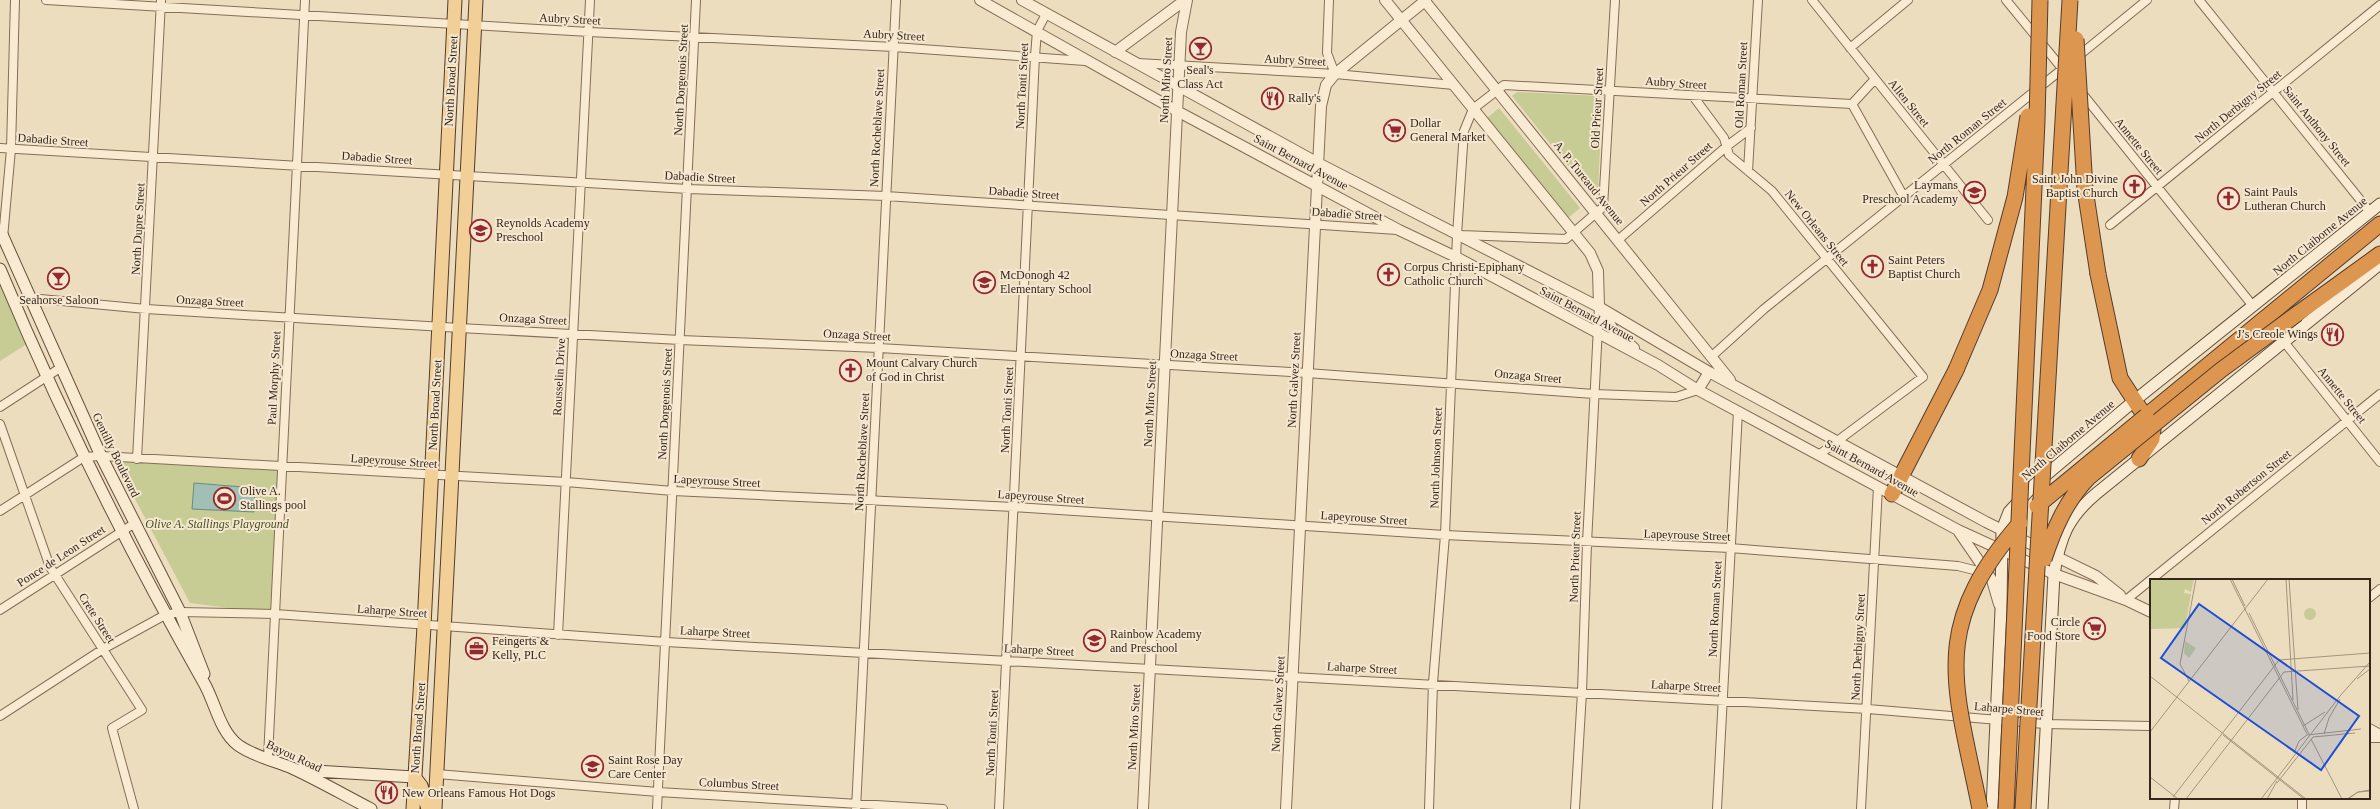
<svg xmlns="http://www.w3.org/2000/svg" width="2380" height="809" viewBox="0 0 2380 809" font-family="Georgia,serif">
	<style>
		.green { fill: #c7cb94 }
		.water { fill: #a2bfb5; stroke: #6a8c82 }
		.lines { fill: none; stroke-linecap: round; stroke-linejoin: round }
		.minor-casing { stroke: #856d58; stroke-width: 10 }
		.tertiary-casing { stroke: #856d58; stroke-width: 12 }
		.secondary-casing { stroke: #674f3b; stroke-width: 13 }
		.primary-casing { stroke: #533c2c; stroke-width: 15 }
		.motorway-casing { stroke: #533c2c; stroke-width: 17 }
		.minor { stroke: #f8ebd2; stroke-width: 8 }
		.tertiary { stroke: #f8ebd2; stroke-width: 10 }
		.secondary { stroke: #f8ebd2; stroke-width: 11 }
		.primary { stroke: #f1cf97; stroke-width: 13 }
		.motorway { stroke: #dd9650; stroke-width: 15 }
		.motorway-bridge-casing { stroke: #533c2c; stroke-width: 17; stroke-linecap: butt }
		.motorway-bridge { stroke: #dd9650; stroke-width: 15 }
		.labels { text-anchor: middle; dominant-baseline: central; stroke-width: 4; stroke-linejoin: round; paint-order: stroke }
		.street-label { font-size: 12px; fill: #35271c; stroke: #f5e7cf }
		.poi-label { font-size: 12px; fill: #35271c; stroke: #f5e7cf; text-anchor: start }
		.park-label { font-size: 12px; font-style: italic; fill: #485123; stroke: #f5e7cf }
		.inset-road { fill: none; stroke: #a3947e; stroke-width: 1 }
		.view { fill: #1d4ed8; fill-opacity: 0.15; stroke: #1d4ed8; stroke-width: 2 }
		.inset-edge { fill: none; stroke: #35271c; stroke-width: 2 }
	</style>
	<rect width="100%" height="100%" fill="#edddbf"/>
	<path class="green" d="M1517,92L1599,96L1602,100L1598,193L1593,197L1512,96Z
		M1499,108L1580,208L1568,218L1487,118Z
		M0,286L27,344L0,361Z
		M137,459L281,466L275,614L190,603L116,463Z"/>
	<path class="water" d="M194,483L255,488L254,512L192,509Z"/>
	<g class="lines">
		<defs>
			<path id="minor" d="M46,0L589,32L894,47L1085,61
				M1329,0L1327,53L1335,74
				M1812,0L1988,220
				M2006,0L2065,72
				M2199,0L2370,212
				M1850,48L1908,0
				M2076,58L2147,0
				M1138,63L1335,74L1454,85
				M2081,92L2253,306
				M1693,96L1724,138L1729,155L1772,191L1923,377L1820,454
				M1852,104L1904,197
				M0,148L688,189L886,196L1397,230
				M1748,171L1758,0
				M2110,225L2380,5
				M1461,235L1566,239L1603,207L1615,0
				M3,238L11,149L15,0
				M1618,240L1727,146L1751,128
				M14,303L30,298L146,309L460,328L680,340L879,348L1307,373L1594,394L1676,397L1698,390
				M2285,343L2380,462
				M1711,357L1764,309L2066,66
				M0,407L60,368
				M0,424L50,567L142,710L112,728L134,809
				M137,459L161,1
				M0,511L84,457L101,456L566,482L673,491L1014,507L1445,535L1730,548L1958,566L1978,571L1985,575
				M2369,598L2380,589
				M2126,600L2380,394
				M0,610L135,523
				M558,635L590,0
				M0,716L103,649L165,615L180,612L275,614L666,642L1868,709L2045,724L2151,726
				M2369,738H2380
				M268,758L305,0
				M437,774L658,792L943,809
				M657,809L696,0
				M856,809L896,0
				M999,809L1035,56L1037,31L1046,14
				M1429,809L1433,683L1445,535L1457,235L1464,131L1473,109L1504,85L1852,104L1875,79
				M1575,809L1582,692L1587,543L1599,307
				M1717,809L1738,411
				M1861,809L1878,487
				M2174,809L2175,798
				M2302,809V798"/>
			<path id="tertiary" d="M980,0L1177,111L1399,230L1456,257L1658,365L1698,390L1958,530L2054,574L2126,600L2151,612
				M1022,0L1318,163L1599,307L1709,372L1986,522L2096,576L2120,595
				M1385,0L1590,253L1598,271L1599,307L1614,331L1634,348
				M1424,0L1730,380
				M1115,52L1185,0
				M1698,390L1709,372
				M1959,532L1992,580L1999,604
				M2369,729L2380,735
				M1143,809L1181,32L1187,0
				M1286,809L1321,106L1326,85L1335,74L1426,0"/>
			<path id="secondary" d="M0,230L101,456L180,612L204,674
				M0,269C59,411 128,549 204,683C215,702 220,732 238,745C253,756 275,761 292,768C318,780 344,795 371,809
				M299,770L414,777
				M1992,809L2001,610L2002,530L2009,512L2034,485L2134,401L2380,204
				M2042,809L2054,574C2060,537 2068,517 2097,493L2380,264"/>
			<path id="primary" d="M415,778L421,786L428,809
				M413,809L424,626L455,0
				M435,809L476,0"/>
			<path id="motorway" d="M2098,274L2120,378L2153,429L2152,439L2139,459
				M2297,314L2380,254
				M2146,416L2380,224
				M1892,494L1956,370"/>
		</defs>
		<use href="#minor" class="minor-casing"/>
		<use href="#tertiary" class="tertiary-casing"/>
		<use href="#secondary" class="secondary-casing"/>
		<use href="#primary" class="primary-casing"/>
		<use href="#motorway" class="motorway-casing"/>
		<use href="#minor" class="minor"/>
		<use href="#tertiary" class="tertiary"/>
		<use href="#secondary" class="secondary"/>
		<use href="#primary" class="primary"/>
		<use href="#motorway" class="motorway"/>
		<defs>
			<path id="motorway-bridge" d="M2076,39L2085,189L2098,274
				M1956,370L1990,290L2015,197L2028,116
				M2037,506L2146,416
				M2044,559C2054,529 2066,501 2088,478L2221,370L2297,314
				M1980,809C1955,684 1928,629 2020,523
				M2006,809L2037,121L2040,0
				M2023,809L2070,0"/>
		</defs>
		<use href="#motorway-bridge" class="motorway-bridge-casing"/>
		<use href="#motorway-bridge" class="motorway-bridge"/>
	</g>
	<defs>
		<symbol id="bar-ring" viewBox="-11 -11 22 22"><circle r="9.5" fill="#f5e7cf" stroke="#942930" stroke-width="1.5"/><path d="M-6-5H6L.8 .8V4.5H3.5V6h-7V4.5H-.8V.8Z" fill="#942930"/></symbol>
		<symbol id="restaurant-ring" viewBox="-11 -11 22 22"><circle r="9.5" fill="#f5e7cf" stroke="#942930" stroke-width="1.5"/><path d="M-5-6h1v4h1v-4h1v4h1v-4h1v5L-1.5 .5V6h-2V.5L-5-1ZM5-6V6H3V1.5H1.5Q1.5-4 5-6Z" fill="#942930"/></symbol>
		<symbol id="supermarket-ring" viewBox="-11 -11 22 22"><circle r="9.5" fill="#f5e7cf" stroke="#942930" stroke-width="1.5"/><path d="M-6-5.5h2.5l.6 2H6L4.5 2H-2.5L-4.4-4H-6ZM-1.5 3.2a1.3 1.3 0 1 0 .1 0ZM3 3.2a1.3 1.3 0 1 0 .1 0Z" fill="#942930"/></symbol>
		<symbol id="church-ring" viewBox="-11 -11 22 22"><circle r="9.5" fill="#f5e7cf" stroke="#942930" stroke-width="1.5"/><path d="M-1.2-6h2.4v3.5h3.3v2.4h-3.3V6h-2.4V-.1h-3.3v-2.4h3.3Z" fill="#942930"/></symbol>
		<symbol id="school-ring" viewBox="-11 -11 22 22"><circle r="9.5" fill="#f5e7cf" stroke="#942930" stroke-width="1.5"/><path d="M0-5L7-2L0 1L-7-2ZM-4 1L0 2.5L4 1V4Q0 6-4 4Z" fill="#942930"/></symbol>
		<symbol id="stadium-ring" viewBox="-11 -11 22 22"><circle r="9.5" fill="#f5e7cf" stroke="#942930" stroke-width="1.5"/><path d="M0-5a6.5 5 0 1 0 0 10a6.5 5 0 1 0 0-10ZM-3.5-1.8h7v3.6h-7Z" fill="#942930"/></symbol>
		<symbol id="office-ring" viewBox="-11 -11 22 22"><circle r="9.5" fill="#f5e7cf" stroke="#942930" stroke-width="1.5"/><path d="M-6-3h4V-5.5h4V-3h4V5H-6ZM-1-4.5V-3h2v-1.5ZM-6 0V1H6V0Z" fill="#942930"/></symbol>
	</defs>
	<g fill-rule="evenodd">
		<use href="#bar-ring" x="1188" y="36" width="25" height="25"/>
		<use href="#restaurant-ring" x="1260" y="86" width="25" height="25"/>
		<use href="#supermarket-ring" x="1382" y="118" width="25" height="25"/>
		<use href="#church-ring" x="2122" y="174" width="25" height="25"/>
		<use href="#school-ring" x="1962" y="180" width="25" height="25"/>
		<use href="#church-ring" x="2216" y="186" width="25" height="25"/>
		<use href="#school-ring" x="468" y="218" width="25" height="25"/>
		<use href="#church-ring" x="1860" y="254" width="25" height="25"/>
		<use href="#church-ring" x="1376" y="262" width="25" height="25"/>
		<use href="#bar-ring" x="46" y="266" width="25" height="25"/>
		<use href="#school-ring" x="972" y="270" width="25" height="25"/>
		<use href="#restaurant-ring" x="2320" y="322" width="25" height="25"/>
		<use href="#church-ring" x="838" y="358" width="25" height="25"/>
		<use href="#stadium-ring" x="212" y="486" width="25" height="25"/>
		<use href="#supermarket-ring" x="2082" y="616" width="25" height="25"/>
		<use href="#school-ring" x="1082" y="628" width="25" height="25"/>
		<use href="#office-ring" x="464" y="636" width="25" height="25"/>
		<use href="#school-ring" x="580" y="754" width="25" height="25"/>
		<use href="#restaurant-ring" x="374" y="780" width="25" height="25"/>
	</g>
	<g class="labels">
		<g class="street-label">
			<text transform="translate(570 19) rotate(3)">Aubry Street</text>
			<text transform="translate(894 35) rotate(3)">Aubry Street</text>
			<text transform="translate(1295 60) rotate(3)">Aubry Street</text>
			<text transform="translate(681 80) rotate(-87)">North Dorgenois Street</text>
			<text transform="translate(1166 80) rotate(-87)">North Miro Street</text>
			<text transform="translate(451 81) rotate(-87)">North Broad Street</text>
			<text transform="translate(1676 83) rotate(4)">Aubry Street</text>
			<text transform="translate(1741 85) rotate(-87)">Old Roman Street</text>
			<text transform="translate(1022 86) rotate(-87)">North Tonti Street</text>
			<text transform="translate(1909 103) rotate(51)">Allen Street</text>
			<text transform="translate(2238 106) rotate(-39)">North Derbigny Street</text>
			<text transform="translate(1597 108) rotate(-87)">Old Prieur Street</text>
			<text transform="translate(2317 126) rotate(51)">Saint Anthony Street</text>
			<text transform="translate(877 128) rotate(-87)">North Rocheblave Street</text>
			<text transform="translate(1967 131) rotate(-39)">North Roman Street</text>
			<text transform="translate(53 140) rotate(4)">Dabadie Street</text>
			<text transform="translate(2139 146) rotate(51)">Annette Street</text>
			<text transform="translate(377 158) rotate(4)">Dabadie Street</text>
			<text transform="translate(1301 162) rotate(28)">Saint Bernard Avenue</text>
			<text transform="translate(1676 174) rotate(-41)">North Prieur Street</text>
			<text transform="translate(700 177) rotate(3)">Dabadie Street</text>
			<text transform="translate(1589 183) rotate(51)">A. P. Tureaud Avenue</text>
			<text transform="translate(1024 193) rotate(4)">Dabadie Street</text>
			<text transform="translate(1347 214) rotate(4)">Dabadie Street</text>
			<text transform="translate(1817 228) rotate(51)">New Orleans Street</text>
			<text transform="translate(138 229) rotate(-87)">North Dupre Street</text>
			<text transform="translate(2320 236) rotate(-39)">North Claiborne Avenue</text>
			<text transform="translate(210 301) rotate(3)">Onzaga Street</text>
			<text transform="translate(1587 314) rotate(28)">Saint Bernard Avenue</text>
			<text transform="translate(533 319) rotate(3)">Onzaga Street</text>
			<text transform="translate(857 335) rotate(3)">Onzaga Street</text>
			<text transform="translate(1204 355) rotate(3)">Onzaga Street</text>
			<text transform="translate(1528 376) rotate(5)">Onzaga Street</text>
			<text transform="translate(559 377) rotate(-87)">Rousselin Drive</text>
			<text transform="translate(274 378) rotate(-87)">Paul Morphy Street</text>
			<text transform="translate(1294 380) rotate(-87)">North Galvez Street</text>
			<text transform="translate(2342 395) rotate(51)">Annette Street</text>
			<text transform="translate(665 404) rotate(-87)">North Dorgenois Street</text>
			<text transform="translate(1150 404) rotate(-87)">North Miro Street</text>
			<text transform="translate(435 405) rotate(-87)">North Broad Street</text>
			<text transform="translate(1007 410) rotate(-87)">North Tonti Street</text>
			<text transform="translate(2068 440) rotate(-40)">North Claiborne Avenue</text>
			<text transform="translate(862 452) rotate(-87)">North Rocheblave Street</text>
			<text transform="translate(116 455) rotate(64)">Gentilly Boulevard</text>
			<text transform="translate(1436 458) rotate(-88)">North Johnson Street</text>
			<text transform="translate(394 461) rotate(4)">Lapeyrouse Street</text>
			<text transform="translate(1872 468) rotate(29)">Saint Bernard Avenue</text>
			<text transform="translate(717 481) rotate(3)">Lapeyrouse Street</text>
			<text transform="translate(2246 487) rotate(-39)">North Robertson Street</text>
			<text transform="translate(1041 497) rotate(4)">Lapeyrouse Street</text>
			<text transform="translate(1364 518) rotate(4)">Lapeyrouse Street</text>
			<text transform="translate(1687 535) rotate(2)">Lapeyrouse Street</text>
			<text transform="translate(61 556) rotate(-33)">Ponce de Leon Street</text>
			<text transform="translate(1575 557) rotate(-88)">North Prieur Street</text>
			<text transform="translate(1715 609) rotate(-87)">North Roman Street</text>
			<text transform="translate(392 611) rotate(4)">Laharpe Street</text>
			<text transform="translate(97 618) rotate(57)">Crete Street</text>
			<text transform="translate(715 632) rotate(3)">Laharpe Street</text>
			<text transform="translate(1858 647) rotate(-87)">North Derbigny Street</text>
			<text transform="translate(1039 650) rotate(3)">Laharpe Street</text>
			<text transform="translate(1362 668) rotate(3)">Laharpe Street</text>
			<text transform="translate(1686 686) rotate(3)">Laharpe Street</text>
			<text transform="translate(1278 704) rotate(-87)">North Galvez Street</text>
			<text transform="translate(2009 709) rotate(5)">Laharpe Street</text>
			<text transform="translate(1134 727) rotate(-87)">North Miro Street</text>
			<text transform="translate(418 728) rotate(-86)">North Broad Street</text>
			<text transform="translate(992 733) rotate(-87)">North Tonti Street</text>
			<text transform="translate(294 756) rotate(25)">Bayou Road</text>
			<text transform="translate(739 784) rotate(3)">Columbus Street</text>
		</g>
		<g class="poi-label">
			<text x="1200" y="70" text-anchor="middle">Seal's<tspan x="1200" dy="14">Class Act</tspan></text>
			<text x="1288" y="98">Rally's</text>
			<text x="1410" y="123">Dollar<tspan x="1410" dy="14">General Market</tspan></text>
			<text x="2118" y="179" text-anchor="end">Saint John Divine<tspan x="2118" dy="14">Baptist Church</tspan></text>
			<text x="1958" y="185" text-anchor="end">Laymans<tspan x="1958" dy="14">Preschool Academy</tspan></text>
			<text x="2244" y="192">Saint Pauls<tspan x="2244" dy="14">Lutheran Church</tspan></text>
			<text x="496" y="223">Reynolds Academy<tspan x="496" dy="14">Preschool</tspan></text>
			<text x="1888" y="260">Saint Peters<tspan x="1888" dy="14">Baptist Church</tspan></text>
			<text x="1404" y="267">Corpus Christi-Epiphany<tspan x="1404" dy="14">Catholic Church</tspan></text>
			<text x="1000" y="275">McDonogh 42<tspan x="1000" dy="14">Elementary School</tspan></text>
			<text x="59" y="300" text-anchor="middle">Seahorse Saloon</text>
			<text x="2318" y="334" text-anchor="end">J’s Creole Wings</text>
			<text x="866" y="363">Mount Calvary Church<tspan x="866" dy="14">of God in Christ</tspan></text>
			<text x="240" y="491">Olive A.<tspan x="240" dy="14">Stallings pool</tspan></text>
			<text x="2080" y="622" text-anchor="end">Circle<tspan x="2080" dy="14">Food Store</tspan></text>
			<text x="1110" y="634">Rainbow Academy<tspan x="1110" dy="14">and Preschool</tspan></text>
			<text x="492" y="641">Feingerts &amp;<tspan x="492" dy="14">Kelly, PLC</tspan></text>
			<text x="608" y="760">Saint Rose Day<tspan x="608" dy="14">Care Center</tspan></text>
			<text x="402" y="793">New Orleans Famous Hot Dogs</text>
		</g>
		<g class="park-label">
			<text x="217" y="524">Olive A. Stallings Playground</text>
		</g>
	</g>
	<g transform="translate(2150 579)">
		<rect width="220" height="220" fill="#edddbf"/>
		<path d="M0,0H44L41,13L35,10L34,14L41,15L35,49L0,50ZM154 35a6 6 0 1 1 12 0a6 6 0 1 1-12 0ZM35,62L46,69L39,79L34,74Z" fill="#c7cb94"/>
		<path class="inset-road" d="M80,0L157,155M82,0L95,27M136,0L143,121M139,0L148,131M99,34L159,155M0,97L156,220M207,100L220,90M39,102L30,85L46,0M153,147L175,133M0,153L118,0M174,155L179,139L190,120M73,156L154,220M161,160L192,220M144,174L149,162L157,156L211,150M0,198L28,220M127,204L163,158L205,154M23,218L129,81L220,74M36,220L134,93L220,87M111,220L190,117L220,83M117,220L127,202M197,220L208,213L220,211M198,220L208,213L220,212"/>
		<path class="view" d="M49,25L209,137L171,191L11,79Z"/>
		<rect width="220" height="220" class="inset-edge"/>
	</g>
</svg>
